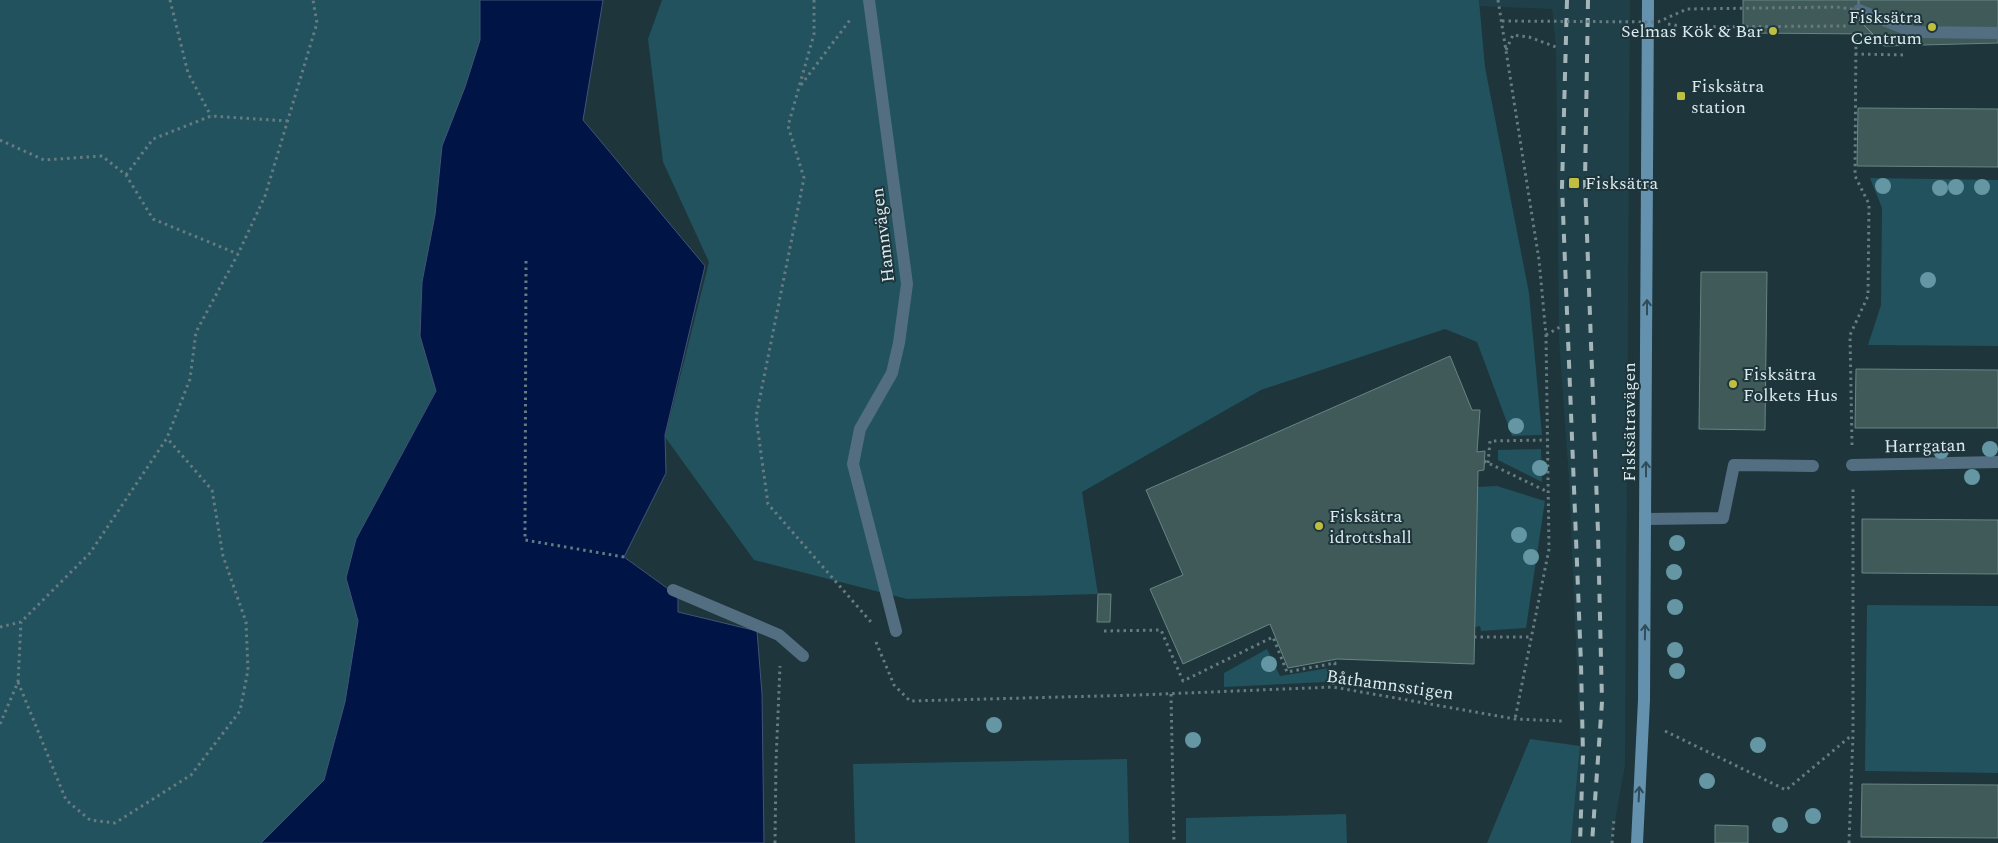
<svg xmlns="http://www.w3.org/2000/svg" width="1998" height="843" viewBox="0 0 1998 843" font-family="Spectral,serif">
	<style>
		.built { fill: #1f4048 }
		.green { fill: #21525e }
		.water { fill: #001445; stroke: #425478 }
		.building { fill: #3f5a59; stroke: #688483 }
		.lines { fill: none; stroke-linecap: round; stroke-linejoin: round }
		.path { stroke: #677b81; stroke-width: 3; stroke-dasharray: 2.5 4; stroke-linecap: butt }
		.lane { stroke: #536e81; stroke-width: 12 }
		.street { stroke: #536e81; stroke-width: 12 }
		.secondary { stroke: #6491ae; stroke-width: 12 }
		.rail { stroke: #a4b5ba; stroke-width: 4; stroke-dasharray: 9 9; stroke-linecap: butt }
		.path-bridge { stroke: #677b81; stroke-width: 3; stroke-dasharray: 2.5 4; stroke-linecap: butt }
		.tree { fill: #6496a4 }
		.oneway { stroke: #2f4c58 }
		.poi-dot { fill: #bfbe41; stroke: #1d353b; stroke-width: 2 }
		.labels { text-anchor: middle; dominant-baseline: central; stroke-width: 4; stroke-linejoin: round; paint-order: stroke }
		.poi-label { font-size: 18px; fill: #dceaee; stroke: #1d353b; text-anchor: start }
		.street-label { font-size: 18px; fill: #dceaee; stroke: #1d353b }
	</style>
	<rect width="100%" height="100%" fill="#1d353b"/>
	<path class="built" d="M1479,0H1630L1625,765L1611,843H1571L1580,746L1569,478L1559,339L1556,47L1552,9L1480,6Z"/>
	<path class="green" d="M0,0H480V40L465,87L435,215L422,282L420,336L436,390L356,539L346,578L358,621L345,702L324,780L261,843H0Z
		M662,0H1479L1485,67L1529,293L1542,435L1512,436L1477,342L1445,329L1261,390L1082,492L1098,594L907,599L754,560L665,437L709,262L663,162L648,39Z
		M1870,178L1998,180V346L1868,345L1881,305L1882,208Z
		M1541,449L1542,482L1498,460V450Z
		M1497,486L1545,501L1526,628L1481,631L1480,626L1475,627L1477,487Z
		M1867,605L1998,606V773L1865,771Z
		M1267,649L1280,676L1329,668L1326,682L1224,687V673Z
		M1530,739L1580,746L1571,843H1487Z
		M1127,759L1129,843H855L853,764Z
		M1346,814L1347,843H1186V818Z"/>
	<path class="water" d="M480,0H603L583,120L705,266L665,435L666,473L624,557L678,596V612L757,631L762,694L764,843H261L324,780L345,702L358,621L346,578L356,539L436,391L420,336L422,282L435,215L442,146L465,87L480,40Z"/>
	<path class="building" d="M1743,0H1859V20L1873,34L1743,33Z
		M1858,0H1998V43L1884,46L1859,20Z
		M1858,108L1998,109V167L1857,166Z
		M1701,272H1767L1765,430L1699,429Z
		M1450,356L1472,410H1480L1477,452L1485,451L1484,470L1478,471L1474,664L1337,659L1288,668L1270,624L1183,664L1150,589L1183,575L1146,490Z
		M1856,369L1998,370V428H1855Z
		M1862,519L1998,520V574L1862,573Z
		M1098,594H1111L1110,622H1097Z
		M1862,784L1998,785V838L1861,837Z
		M1715,825L1748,826V843H1715Z"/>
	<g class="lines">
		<path class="path" d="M170,0L188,73L211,116
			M814,0V34L788,126L804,178L756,417L768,504L871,622
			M1498,0L1539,260L1546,335L1549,549L1515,719
			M1668,24L1686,27L1846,26
			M1506,50L1513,35L1529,37L1556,47
			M1855,54L1907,55
			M801,85L850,20
			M0,140L44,160L102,156L126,175L153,219L238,254
			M126,175L153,139L211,116L288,121
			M526,261L525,540L624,557
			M1546,335L1560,327
			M1852,445L1850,335L1868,296L1869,204L1855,176L1856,31
			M1484,461L1548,492
			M1488,463L1490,441L1547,440
			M0,627L21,622L90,553L167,438L190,379L196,332L238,254L265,196L317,23L313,0
			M1104,631L1161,630L1183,681L1273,637L1287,672L1335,663L1333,687
			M1474,637H1531
			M876,642L894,685L910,701L1138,695L1333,687L1515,719L1562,721
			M18,682L66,800L90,820L115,823L191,775L240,711L248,670L246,622L223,556L212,490L167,438
			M1171,694L1174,843
			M0,724L18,682L21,622
			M1665,731L1786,790L1852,735
			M775,843L776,762L780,666
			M1612,843L1614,819
			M1849,843L1853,735V486"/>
		<path class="lane" d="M1859,10L1913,32L1998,33
			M1852,465L1998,462
			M673,590L779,635L803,656"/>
		<path class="street" d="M869,0L907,284L899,343L892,373L860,429L853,464L896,631
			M1646,519L1723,518L1734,465L1813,466"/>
		<path class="secondary" d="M1637,843L1644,700L1648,0"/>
		<path class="rail" d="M1567,0L1562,187L1581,664L1583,754L1580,843
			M1588,0L1585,181L1598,532L1602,702L1592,843"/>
		<path class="path-bridge" d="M1502,21L1658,22L1687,9L1837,7L1859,10"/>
	</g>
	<g class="tree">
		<circle cx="1883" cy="186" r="8"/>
		<circle cx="1956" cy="187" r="8"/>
		<circle cx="1982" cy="187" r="8"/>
		<circle cx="1940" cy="188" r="8"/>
		<circle cx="1928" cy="280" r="8"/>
		<circle cx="1516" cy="426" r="8"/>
		<circle cx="1990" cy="449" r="8"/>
		<circle cx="1941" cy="451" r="8"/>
		<circle cx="1540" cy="468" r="8"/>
		<circle cx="1972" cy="477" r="8"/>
		<circle cx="1519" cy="535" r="8"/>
		<circle cx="1677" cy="543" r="8"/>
		<circle cx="1531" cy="557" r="8"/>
		<circle cx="1674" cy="572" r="8"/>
		<circle cx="1675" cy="607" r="8"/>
		<circle cx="1675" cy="650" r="8"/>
		<circle cx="1269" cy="664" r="8"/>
		<circle cx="1677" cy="671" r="8"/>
		<circle cx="994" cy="725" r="8"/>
		<circle cx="1193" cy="740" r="8"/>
		<circle cx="1758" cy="745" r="8"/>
		<circle cx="1707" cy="781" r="8"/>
		<circle cx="1813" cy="816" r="8"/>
		<circle cx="1780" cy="825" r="8"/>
	</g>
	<defs><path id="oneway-shaft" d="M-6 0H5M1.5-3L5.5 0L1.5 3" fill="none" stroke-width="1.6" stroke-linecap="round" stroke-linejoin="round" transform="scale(1.25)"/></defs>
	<g class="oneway">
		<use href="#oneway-shaft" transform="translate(1647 307) rotate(-90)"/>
		<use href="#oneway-shaft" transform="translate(1646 469) rotate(-90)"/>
		<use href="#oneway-shaft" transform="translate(1645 632) rotate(-89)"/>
		<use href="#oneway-shaft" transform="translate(1639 794) rotate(-87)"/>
	</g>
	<g class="poi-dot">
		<circle cx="1932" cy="27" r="5"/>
		<circle cx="1773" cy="31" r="5"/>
		<rect x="1676" y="91" width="10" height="10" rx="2.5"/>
		<rect x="1568" y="177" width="12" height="12" rx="2.5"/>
		<circle cx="1733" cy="384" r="5"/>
		<circle cx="1319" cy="526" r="5"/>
	</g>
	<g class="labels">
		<g class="poi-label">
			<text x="1922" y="17" text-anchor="end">Fisksätra<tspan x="1922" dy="21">Centrum</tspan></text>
			<text x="1763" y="31" text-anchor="end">Selmas Kök &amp; Bar</text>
			<text x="1691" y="86">Fisksätra<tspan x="1691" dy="21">station</tspan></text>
			<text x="1585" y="183">Fisksätra</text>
			<text x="1743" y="374">Fisksätra<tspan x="1743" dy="21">Folkets Hus</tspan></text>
			<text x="1329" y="516">Fisksätra<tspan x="1329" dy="21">idrottshall</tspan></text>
		</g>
		<g class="street-label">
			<text transform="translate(883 235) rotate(-97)">Hamnvägen</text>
			<text transform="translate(1629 422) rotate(-90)">Fisksätravägen</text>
			<text transform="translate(1925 446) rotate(-1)">Harrgatan</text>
			<text transform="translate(1390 685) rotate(8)">Båthamnsstigen</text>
		</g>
	</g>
</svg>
